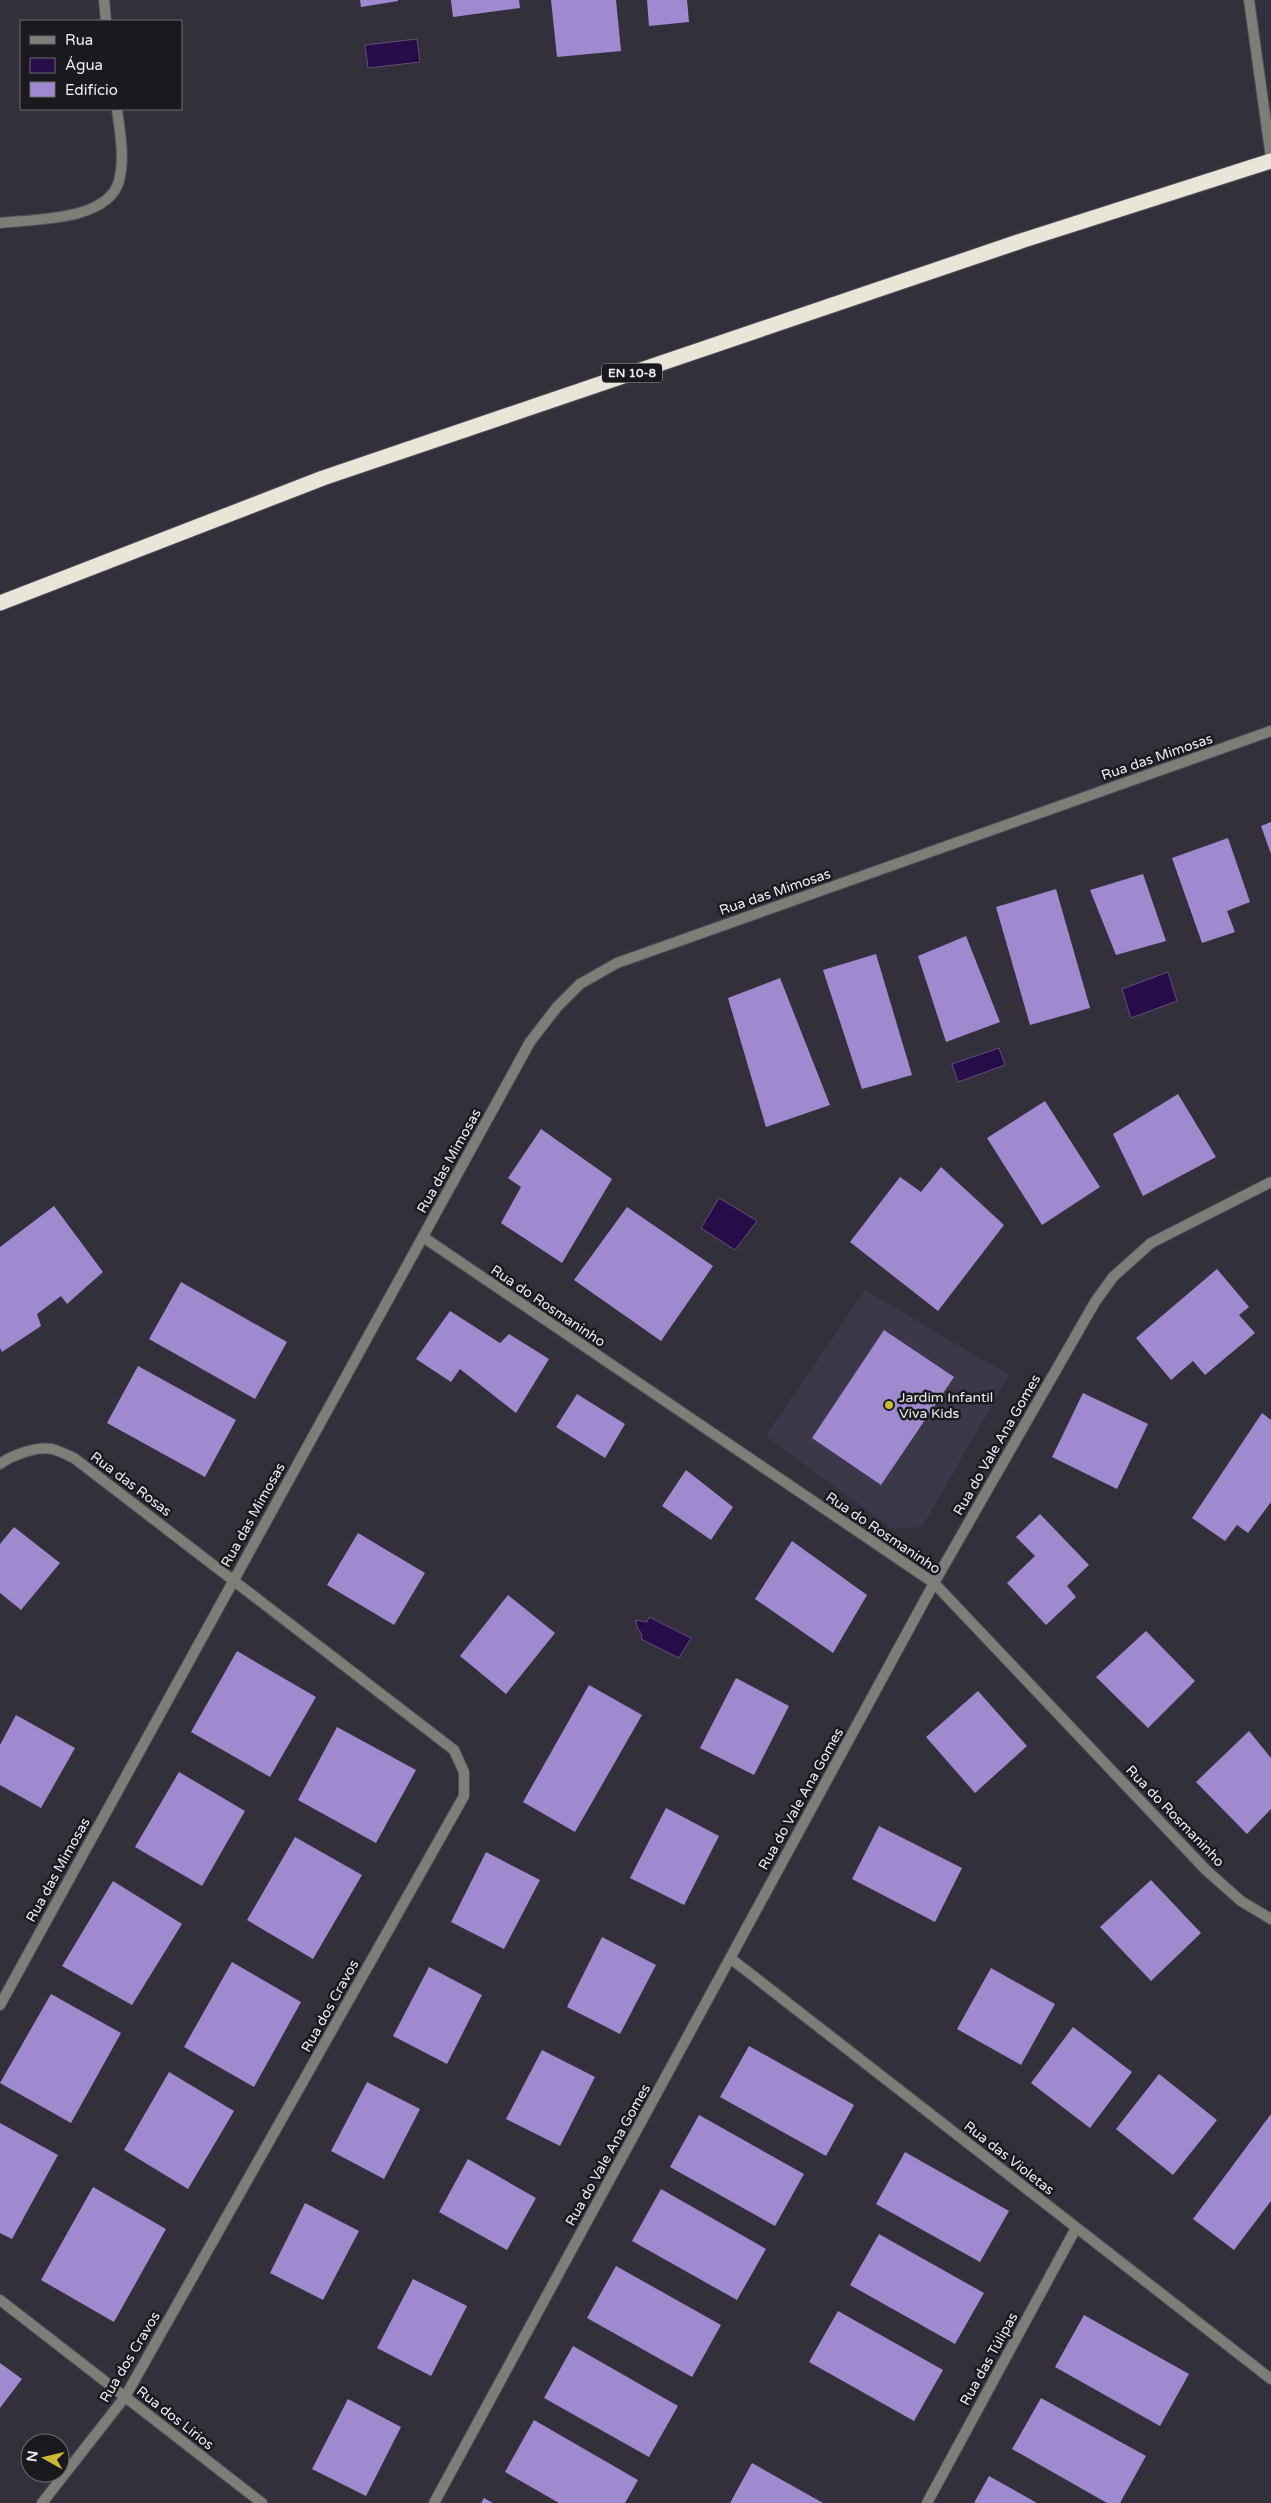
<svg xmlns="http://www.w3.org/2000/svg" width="1271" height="2503" viewBox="0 0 1271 2503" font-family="'Varela Round',sans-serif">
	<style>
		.built { fill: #3d3849 }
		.water { fill: #260c48; stroke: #624f7b }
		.building { fill: #9f8ad0 }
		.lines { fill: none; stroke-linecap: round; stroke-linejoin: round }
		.street-casing { stroke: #514e58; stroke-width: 12 }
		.highway-casing { stroke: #514e58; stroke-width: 17 }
		.street { stroke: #7e7d78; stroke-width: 10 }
		.highway { stroke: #e8e6d8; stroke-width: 15 }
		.poi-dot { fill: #ceb837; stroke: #1a191e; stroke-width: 2 }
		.labels { text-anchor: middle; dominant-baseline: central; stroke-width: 5; stroke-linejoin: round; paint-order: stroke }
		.shield { fill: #1a191e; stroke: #aeacb2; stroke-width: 1 }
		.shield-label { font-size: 12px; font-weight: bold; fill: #edebf2 }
		.street-label { font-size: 14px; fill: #edebf2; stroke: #1a191e }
		.poi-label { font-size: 14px; fill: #edebf2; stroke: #1a191e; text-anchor: start }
	</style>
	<rect width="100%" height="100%" fill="#33303b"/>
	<path class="built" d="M865,1290L1009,1375L922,1527L892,1529L766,1436Z"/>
	<path class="water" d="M417,39L420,62L368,68L365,45Z
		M1168,972L1177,1001L1131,1018L1122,989Z
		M999,1048L1005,1065L958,1082L952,1064Z
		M719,1198L757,1221L735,1250L701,1228Z
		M649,1617L691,1638L679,1658L641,1639L642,1635L637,1627L636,1620L647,1622Z"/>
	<path class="building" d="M360,0H398V1L361,7Z
		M451,0H519L520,8L453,17Z
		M551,0H616L621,51L557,57Z
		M647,0H687L689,22L649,26Z
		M1271,822V854L1261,826Z
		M1228,838L1250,902L1227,911L1235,932L1202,943L1172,858Z
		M1143,874L1166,941L1116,955L1090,890Z
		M1056,889L1090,1008L1030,1025L996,907Z
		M966,936L1000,1022L946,1042L918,956Z
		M876,954L912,1075L862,1089L823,970Z
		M780,978L830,1105L766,1127L728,998Z
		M1178,1094L1216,1157L1143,1196L1113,1134Z
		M1045,1101L1100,1187L1042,1225L987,1138Z
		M541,1129L612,1179L562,1263L501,1223L521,1187L508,1178Z
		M941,1167L1004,1225L938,1311L850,1242L900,1177L921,1192Z
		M54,1206L103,1272L67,1304L61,1296L37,1314L41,1326L2,1352L0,1348V1247Z
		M627,1207L713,1266L661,1341L574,1280Z
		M1217,1269L1249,1307L1239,1315L1255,1333L1205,1375L1193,1361L1171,1380L1136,1338Z
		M181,1282L287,1342L255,1399L149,1339Z
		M450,1311L500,1343L509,1334L549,1359L516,1413L460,1369L451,1382L416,1359Z
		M884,1330L954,1377L881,1485L812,1438Z
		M138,1366L236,1420L205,1477L107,1423Z
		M1083,1393L1148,1424L1117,1489L1052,1457Z
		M577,1394L625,1424L605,1458L556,1427Z
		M1262,1413L1271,1420V1502L1248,1533L1237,1525L1225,1541L1192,1518Z
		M686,1470L733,1507L711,1540L662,1506Z
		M1040,1514L1089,1565L1067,1586L1076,1597L1046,1625L1007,1583L1035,1556L1016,1537Z
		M14,1527L60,1563L21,1610L0,1593V1544Z
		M358,1533L425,1573L394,1625L327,1585Z
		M792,1541L867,1595L833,1653L755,1599Z
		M508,1595L555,1633L506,1694L460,1656Z
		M1146,1631L1195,1681L1148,1728L1096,1677Z
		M237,1651L316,1697L270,1777L191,1732Z
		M736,1678L789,1706L754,1775L700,1748Z
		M589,1685L642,1715L575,1832L523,1802Z
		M978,1691L1027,1746L975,1793L926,1737Z
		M16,1715L75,1748L41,1808L0,1785V1745Z
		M337,1727L416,1770L376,1843L298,1800Z
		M1249,1731L1271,1758V1809L1247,1834L1196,1782Z
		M179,1772L245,1811L202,1886L135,1847Z
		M666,1808L719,1836L684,1905L630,1878Z
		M879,1826L962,1868L935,1922L852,1879Z
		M295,1837L362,1875L313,1959L247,1920Z
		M486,1852L540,1880L504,1949L451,1922Z
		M1151,1880L1201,1933L1151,1981L1100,1927Z
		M113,1881L182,1924L132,2005L62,1966Z
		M602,1937L656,1965L620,2034L567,2007Z
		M232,1962L301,2002L254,2087L184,2047Z
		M429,1967L482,1995L447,2064L393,2036Z
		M991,1968L1055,2004L1021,2065L957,2029Z
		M51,1994L121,2033L71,2123L0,2083Z
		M1073,2027L1132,2072L1090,2128L1031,2083Z
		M749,2046L854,2105L826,2156L720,2097Z
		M542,2050L595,2077L560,2146L506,2119Z
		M169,2072L234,2111L188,2189L124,2150Z
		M1159,2074L1217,2120L1173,2175L1116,2129Z
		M367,2082L420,2109L384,2179L331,2151Z
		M1271,2114V2201L1234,2250L1193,2219Z
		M699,2115L804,2174L775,2226L670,2167Z
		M0,2123L58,2155L12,2239L0,2233Z
		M905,2152L1009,2211L980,2262L876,2204Z
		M468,2159L536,2198L507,2250L439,2212Z
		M93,2187L166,2229L114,2322L41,2280Z
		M661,2189L766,2249L737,2300L632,2241Z
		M305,2203L359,2231L323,2300L270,2273Z
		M879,2234L984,2293L955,2344L850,2285Z
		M616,2266L721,2325L692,2377L587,2318Z
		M413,2279L467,2306L431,2376L377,2348Z
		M838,2311L943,2370L914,2421L809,2362Z
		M1084,2315L1189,2374L1160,2426L1055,2367Z
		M573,2346L678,2406L649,2457L544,2398Z
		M0,2363L22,2379L0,2408Z
		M1041,2398L1146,2456L1120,2503H1107L1012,2449Z
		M348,2399L401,2427L366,2496L312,2469Z
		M534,2420L638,2480L625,2503H559L505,2472Z
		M752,2463L823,2503H730Z
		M989,2476L1037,2503H974Z
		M484,2498L493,2503H481Z"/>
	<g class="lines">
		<defs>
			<path id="street" d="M104,0L106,21
				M1249,0L1271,158
				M0,223C34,219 108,221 119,181C125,157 120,133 117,109
				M423,1237L934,1583L1206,1870L1241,1901L1271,1919
				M0,1464C12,1455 37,1446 52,1449C60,1451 67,1455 74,1458L454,1750L464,1772V1796L125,2397L42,2503
				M730,1958L1271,2379
				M0,2005L530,1042L557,1007L580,984L617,963L1271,731
				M0,2300L262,2503
				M434,2503L934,1583L1095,1302L1113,1277L1151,1243L1271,1182
				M927,2503L1076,2228"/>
			<path id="highway" d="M0,603L323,478L1024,240L1271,161"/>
		</defs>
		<use href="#street" class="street-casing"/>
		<use href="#highway" class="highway-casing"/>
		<use href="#street" class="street"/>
		<use href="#highway" class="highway"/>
	</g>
	<circle class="poi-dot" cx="889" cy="1405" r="5"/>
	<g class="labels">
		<rect class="shield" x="602" y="363.5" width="60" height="19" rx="4"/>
		<g class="shield-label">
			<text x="632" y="373">EN 10-8</text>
		</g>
		<g class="street-label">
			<text transform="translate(1157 757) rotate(-19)">Rua das Mimosas</text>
			<text transform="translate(775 892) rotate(-19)">Rua das Mimosas</text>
			<text transform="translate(449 1161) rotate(-61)">Rua das Mimosas</text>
			<text transform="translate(548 1306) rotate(34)">Rua do Rosmaninho</text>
			<text transform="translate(997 1445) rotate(-60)">Rua do Vale Ana Gomes</text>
			<text transform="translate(131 1484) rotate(37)">Rua das Rosas</text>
			<text transform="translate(253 1515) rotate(-61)">Rua das Mimosas</text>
			<text transform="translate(883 1533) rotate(34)">Rua do Rosmaninho</text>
			<text transform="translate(801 1799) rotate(-61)">Rua do Vale Ana Gomes</text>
			<text transform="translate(1175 1816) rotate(46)">Rua do Rosmaninho</text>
			<text transform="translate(58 1870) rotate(-61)">Rua das Mimosas</text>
			<text transform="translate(330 2006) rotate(-61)">Rua dos Cravos</text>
			<text transform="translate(608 2155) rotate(-61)">Rua do Vale Ana Gomes</text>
			<text transform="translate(1009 2158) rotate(38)">Rua das Violetas</text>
			<text transform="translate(130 2357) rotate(-59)">Rua dos Cravos</text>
			<text transform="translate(989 2359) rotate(-61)">Rua das Túlipas</text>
			<text transform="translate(175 2418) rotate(38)">Rua dos Lírios</text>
		</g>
		<g class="poi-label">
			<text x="899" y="1397">Jardim Infantil<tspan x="899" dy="16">Viva Kids</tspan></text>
		</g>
	</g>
	<rect x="20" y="20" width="162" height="90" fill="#1a191e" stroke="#6e6d73"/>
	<rect x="30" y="36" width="25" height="8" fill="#7e7d78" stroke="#6e6d73"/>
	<text x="65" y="45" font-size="15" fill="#edebf2">Rua</text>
	<rect x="30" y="58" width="25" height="15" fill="#260c48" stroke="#6e6d73"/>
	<text x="65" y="70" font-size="15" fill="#edebf2">Água</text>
	<rect x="30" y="82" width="25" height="15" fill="#9f8ad0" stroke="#6e6d73"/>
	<text x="65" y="95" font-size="15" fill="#edebf2">Edifício</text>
	<g transform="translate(45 2458) rotate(278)"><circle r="24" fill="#1a191e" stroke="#6e6d73"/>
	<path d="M0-4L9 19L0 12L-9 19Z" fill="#ceb837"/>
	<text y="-8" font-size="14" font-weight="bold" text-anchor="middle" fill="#edebf2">N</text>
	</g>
</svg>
